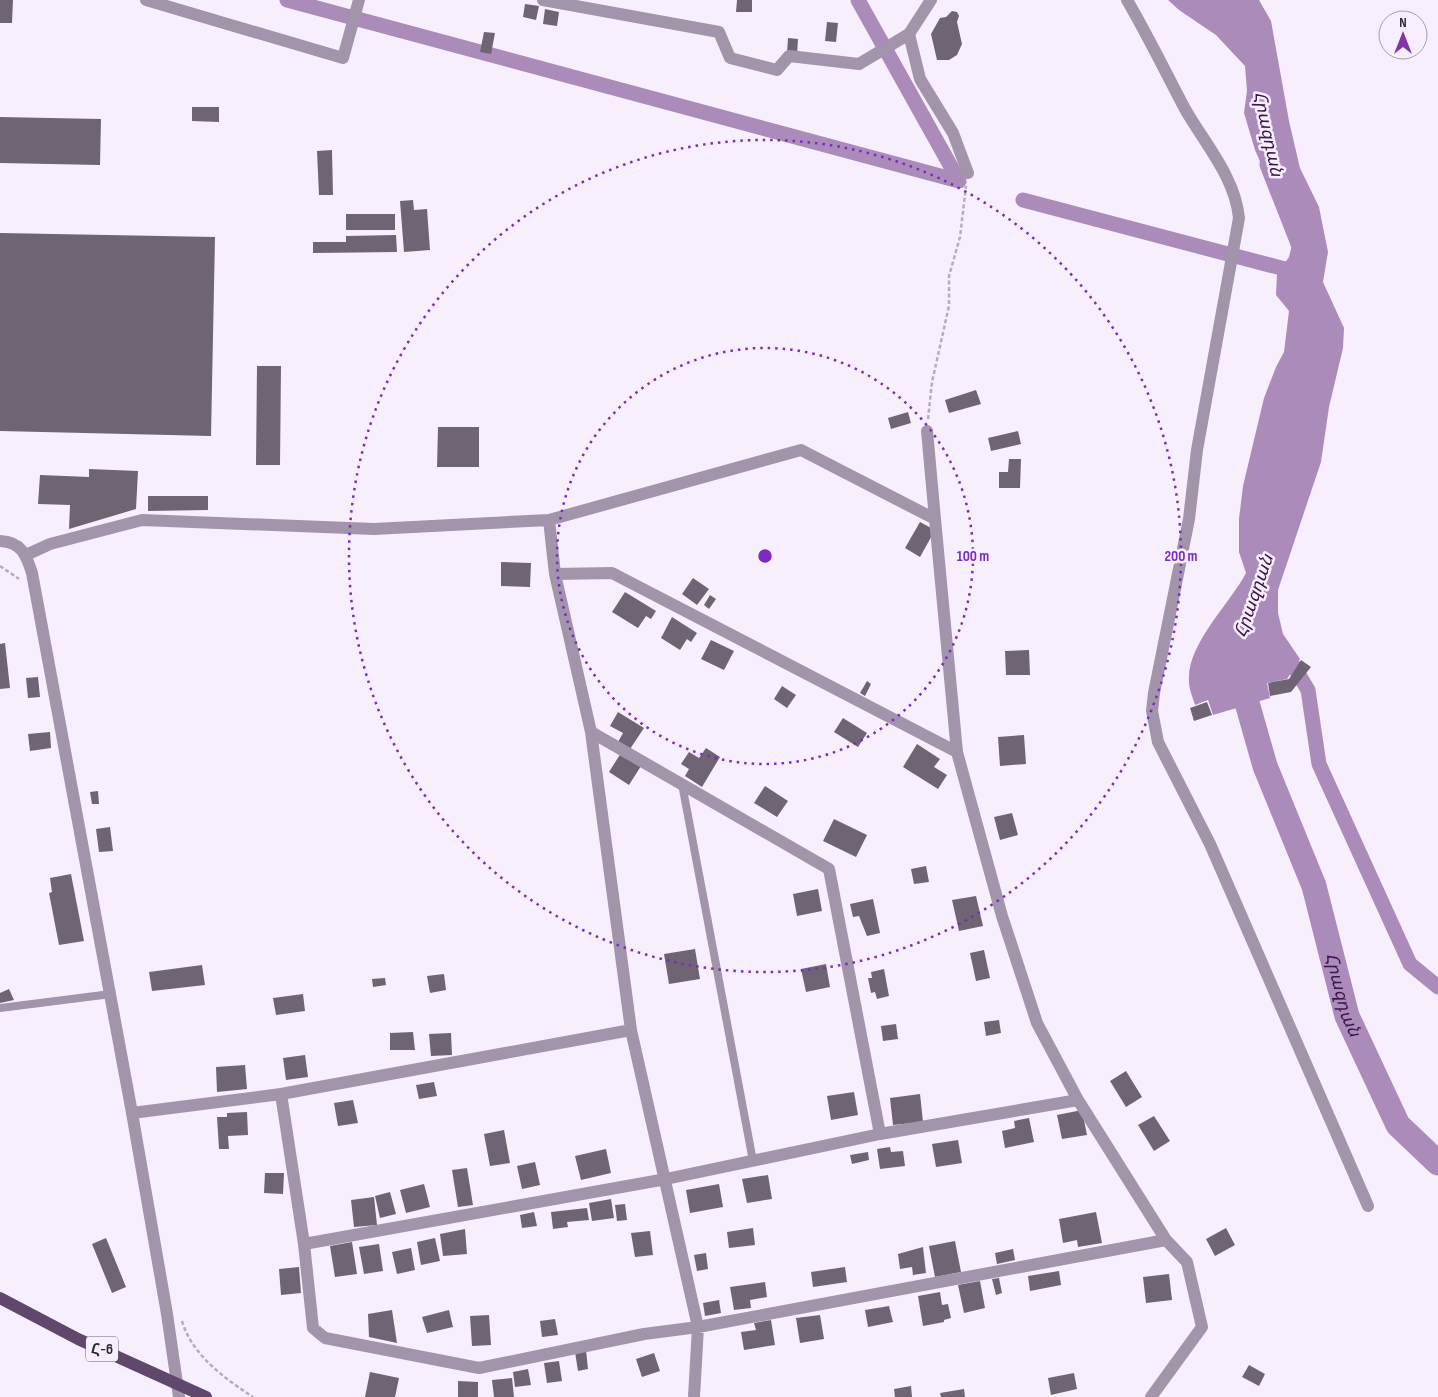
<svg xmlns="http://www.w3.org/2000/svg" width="1438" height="1397" viewBox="0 0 1438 1397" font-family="'Sofia Sans Condensed','Noto Sans Armenian',sans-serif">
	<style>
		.water { fill: #ab8bba }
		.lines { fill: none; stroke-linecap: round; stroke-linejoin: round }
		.canal { stroke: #ab8bba; stroke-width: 15 }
		.river { stroke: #ab8bba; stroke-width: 25 }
		.building { fill: #6e6474 }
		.path { stroke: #b4adb9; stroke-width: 2.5; stroke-dasharray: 4 2.5; stroke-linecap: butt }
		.service { stroke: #a294aa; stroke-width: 8 }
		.minor { stroke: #a294aa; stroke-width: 12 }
		.tertiary { stroke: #a294aa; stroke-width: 12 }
		.primary { stroke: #60486c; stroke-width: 12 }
		.ring { fill: none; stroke: #7b2cbf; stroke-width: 2.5; stroke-dasharray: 2.5 5 }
		.labels { text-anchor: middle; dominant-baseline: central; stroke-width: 5; stroke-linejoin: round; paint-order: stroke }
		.shield { fill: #f8effe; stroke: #6b656e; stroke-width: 1 }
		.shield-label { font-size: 15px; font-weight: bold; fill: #2e2a31 }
		.water-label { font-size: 18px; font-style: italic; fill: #3d134e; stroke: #f8effe }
		.centre { fill: #7b2cbf; stroke: #f8effe; stroke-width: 2.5 }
		.ring-label { font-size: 15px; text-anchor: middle; font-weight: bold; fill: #7b2cbf; stroke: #f8effe; stroke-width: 5; stroke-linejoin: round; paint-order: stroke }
	</style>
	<rect width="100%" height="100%" fill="#f8effe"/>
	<path class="water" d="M1168,0H1259L1271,21L1289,121L1300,168L1319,207L1328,252L1323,282L1344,328L1343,348L1329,407L1321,462L1278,590V613L1283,634L1300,659L1287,679L1267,683L1270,698L1213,715L1208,700L1195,705C1193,698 1189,689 1189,682C1186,645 1229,605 1246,573L1239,552V519L1243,486L1264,398L1276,367L1284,352L1289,311L1276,295L1277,274L1289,257L1294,237L1292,205L1268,179L1255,150L1244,113L1247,91L1245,66L1216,35L1179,10Z"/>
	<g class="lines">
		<path class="canal" d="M287,0L959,181
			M858,0L959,181
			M1023,200L1300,273
			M1284,650L1308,690L1319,764L1410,964L1438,987"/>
		<g class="river">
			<path d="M1272,164L1305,248"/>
			<path id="s1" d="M1238,671L1265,766L1314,886L1347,1016L1398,1125L1438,1163"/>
		</g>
	</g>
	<path class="building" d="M0,0H13L12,23H0Z
		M737,0H752V12H736Z
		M525,4L539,6L536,20L523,17Z
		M545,9L559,12L557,26L543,24Z
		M952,11L957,12L959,16L957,22L962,44L957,55L949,60H937L931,34L940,18L946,17Z
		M827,22L838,23L836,42L825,41Z
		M484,32L495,33L491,54L480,52Z
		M788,38L798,39L797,54L787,53Z
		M192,107H219V122L192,121Z
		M0,117L101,119L100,165L0,163Z
		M332,150L333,195H319L317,151Z
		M413,200L414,210L427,209L430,250L404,252L400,201Z
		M346,214H395V230H346Z
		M0,233L215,237L211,436L0,431Z
		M396,235L397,252L313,253V242H346V236Z
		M257,366H281L280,465H256Z
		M976,390L981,404L949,413L945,400Z
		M908,412L911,423L891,429L888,418Z
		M438,427H479V467H437Z
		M1018,431L1021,444L991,451L988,438Z
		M1009,459H1021L1020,488H999V472H1008Z
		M89,469L138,471L136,509L69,529L70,505L38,504L40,475L89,477Z
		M148,496H208V510L148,511Z
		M920,522L935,530L920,557L905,548Z
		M501,562L531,563L530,587L501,586Z
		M693,578L709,589L697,605L682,594Z
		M625,592L656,611L651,619L646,616L638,628L612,612Z
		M710,595L716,599L709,609L704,605Z
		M672,617L697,633L691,642L687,639L680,650L661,638Z
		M711,640L734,651L724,670L701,659Z
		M5,643L10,688L0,689V644Z
		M1029,650L1030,675H1006L1005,651Z
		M1301,660L1311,667L1291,692L1270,696L1268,683L1289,679Z
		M38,677L40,697L28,698L26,678Z
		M867,681L871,684L865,696L860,693Z
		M782,686L796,695L787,708L774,699Z
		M1207,702L1212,715L1194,721L1190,708Z
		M618,712L644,728L630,749L618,742L623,733L610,726Z
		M843,718L867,733L858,747L834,732Z
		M50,732L51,748L30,751L28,734Z
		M1024,735L1026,764L1000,766L998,737Z
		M917,744L940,759L934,767L947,775L938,789L903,767Z
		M706,748L720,757L702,787L685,776L689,769L681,764L689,752L699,758Z
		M621,753L641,766L629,785L609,772Z
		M765,786L788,801L777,817L754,803Z
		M98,791L99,804H92L90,792Z
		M1012,813L1018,835L1000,840L994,817Z
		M834,819L867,835L856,857L823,841Z
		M110,827L113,851L99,852L96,829Z
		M926,866L929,882L914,884L911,869Z
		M71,874L84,941L59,945L49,893L52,892L50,878Z
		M818,889L822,911L797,916L793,894Z
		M976,896L983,926L959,931L952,900Z
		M873,899L880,933L867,936L859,916L853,917L850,904Z
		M695,949L700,979L669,984L664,954Z
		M984,950L990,978L976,981L970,953Z
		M826,964L830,987L806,992L801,969Z
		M202,965L205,985L152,991L149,972Z
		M884,969L889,996L877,999L875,992L871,993L868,978H872L871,972Z
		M444,974L446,990L430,993L427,976Z
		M385,978L386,985L373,987L372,979Z
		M9,989L14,1000L0,1003V993Z
		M303,994L305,1011L276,1015L273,998Z
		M999,1020L1001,1033L986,1036L984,1022Z
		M896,1024L898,1039L883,1041L881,1026Z
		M413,1032L415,1050H390V1033Z
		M451,1033L452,1055L431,1056L429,1034Z
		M305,1055L308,1077L286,1080L283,1058Z
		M245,1065L247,1089L217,1092L216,1067Z
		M1126,1071L1142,1097L1126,1107L1110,1081Z
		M434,1082L437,1096L419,1099L416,1085Z
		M854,1092L858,1115L831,1120L827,1096Z
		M920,1094L923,1122L893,1125L890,1098Z
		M353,1100L358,1123L338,1126L334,1103Z
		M1082,1110L1087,1135L1062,1139L1057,1115Z
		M247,1112L248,1135L228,1136L229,1149H219L217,1117H227V1113Z
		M1154,1116L1170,1141L1154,1151L1138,1125Z
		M1029,1118L1034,1142L1005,1148L1002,1131L1015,1128L1014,1121Z
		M504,1130L510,1163L490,1166L484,1134Z
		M958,1140L962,1163L936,1167L932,1144Z
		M890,1147L891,1152L903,1151L905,1166L880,1169L877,1149Z
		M606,1149L611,1173L581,1180L575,1156Z
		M868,1152L869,1160L852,1164L850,1155Z
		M535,1162L540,1185L522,1189L517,1166Z
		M467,1168L473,1205L458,1207L452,1170Z
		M265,1173H284L283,1194L264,1193Z
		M768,1175L772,1199L747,1203L742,1179Z
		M424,1184L430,1207L406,1213L400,1190Z
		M719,1184L723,1207L690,1213L686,1190Z
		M390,1192L396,1214L380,1218L375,1196Z
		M374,1197L377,1225L354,1227L351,1200Z
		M611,1199L614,1218L592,1221L589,1203Z
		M625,1204L627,1220L617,1221L615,1205Z
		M587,1208L589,1220L567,1222L568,1227L553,1229L551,1212Z
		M534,1212L537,1226L522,1228L520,1215Z
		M1096,1212L1102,1243L1078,1247L1077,1240L1063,1243L1059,1219Z
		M753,1228L755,1245L729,1248L727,1232Z
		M1226,1228L1235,1245L1215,1256L1206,1239Z
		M465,1229L467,1254L443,1256L440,1234Z
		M650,1231L653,1255L635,1257L631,1233Z
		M106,1238L126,1287L112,1293L92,1244Z
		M435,1238L440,1261L421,1265L417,1242Z
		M955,1241L961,1272L935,1277L929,1246Z
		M352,1242L357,1274L335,1277L330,1246Z
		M379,1244L383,1271L364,1274L359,1247Z
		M923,1247L926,1273L913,1275L912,1267L900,1269L898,1254Z
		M411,1248L415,1270L397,1274L392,1252Z
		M1013,1249L1015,1260L997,1264L995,1253Z
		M706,1253L708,1269L697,1271L694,1255Z
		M299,1267L301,1293L281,1295L279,1269Z
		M845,1267L847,1282L813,1287L811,1272Z
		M1059,1271L1061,1285L1030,1291L1028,1276Z
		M1169,1274L1172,1300L1146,1303L1143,1277Z
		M999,1278L1002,1293L996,1295L992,1279Z
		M980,1281L985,1308L964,1313L958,1285Z
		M765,1282L767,1297L750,1300L751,1308L734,1310L730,1287Z
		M940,1292L942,1305L948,1304L951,1318L944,1320V1322L923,1326L918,1296Z
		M719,1300L721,1313L705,1316L703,1303Z
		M889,1306L893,1322L868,1327L865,1310Z
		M392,1310L397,1343L369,1337L368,1314Z
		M449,1310L453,1327L427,1333L422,1317Z
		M489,1315L491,1345L472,1346L470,1316Z
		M820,1315L824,1339L800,1343L796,1318Z
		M555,1319L558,1335L542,1337L540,1321Z
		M771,1320L775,1345L744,1350L741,1332L756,1330L754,1323Z
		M586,1350L588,1369L578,1371L575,1352Z
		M654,1353L660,1371L642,1377L636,1359Z
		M559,1361L562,1381L547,1383L544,1363Z
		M1249,1365L1265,1374L1259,1386L1242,1377Z
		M528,1369L531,1385L515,1387L513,1372Z
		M370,1372L399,1378L395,1397H365Z
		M1074,1373L1077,1389L1051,1395L1048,1378Z
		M512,1378L514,1397H494L492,1380Z
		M458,1381L478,1382V1397H458Z
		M911,1386L912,1397H895L894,1389Z
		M964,1389L965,1397H941L940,1393Z"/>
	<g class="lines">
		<path class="path" d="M928,419L932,382L949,306V276L960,237L966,186
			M0,566L19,579
			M182,1321C192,1355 224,1378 253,1397"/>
		<path class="service" d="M682,784L753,1161
			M0,1008L111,994"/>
		<path class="minor" d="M146,0L343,58L359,0
			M543,0L719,32L730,58L777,70L789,56L859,64L909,34
			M931,0L909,34L920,79L953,133L968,173
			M1127,0C1148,36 1166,73 1185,109C1205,144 1235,177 1239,218L1197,450L1189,519L1154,693L1152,711L1158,742L1210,844L1368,1206
			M927,431L935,519
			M549,520L801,450L935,519L957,752
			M26,555L50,544L142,520L374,529L549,520L555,574L591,732L631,1030L698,1327L694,1397
			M591,732L829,869L880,1134
			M281,1094L631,1030
			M132,1113L281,1094L304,1244L666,1179L880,1134L1078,1100
			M304,1244L313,1328L325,1338L479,1368L644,1334L698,1327L1166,1240L1078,1100L1037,1023L1002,916L957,752L612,573L555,574
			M1151,1397L1202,1327L1187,1262L1166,1240"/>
		<path class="tertiary" d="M0,541C21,542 26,554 32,573L132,1113L167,1314L179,1397"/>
		<path class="primary" d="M0,1298L78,1339L206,1397"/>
	</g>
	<g class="ring">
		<circle cx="765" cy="556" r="208"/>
		<circle cx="765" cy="556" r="416"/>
	</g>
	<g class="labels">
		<rect class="shield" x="86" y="1336.5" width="32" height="25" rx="4"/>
		<g class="shield-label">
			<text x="102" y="1349">Հ-6</text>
		</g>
		<g class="water-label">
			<text transform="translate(1268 134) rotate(78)">Հրազդան</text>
			<text transform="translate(1254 596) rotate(-71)">Հրազդան</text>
			<text stroke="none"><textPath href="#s1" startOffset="341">Հրազդան</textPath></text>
		</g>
	</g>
	<circle cx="765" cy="556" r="8" class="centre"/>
	<g class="ring-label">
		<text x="973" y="561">100 m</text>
		<text x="1181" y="561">200 m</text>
	</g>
	<g transform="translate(1403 35)"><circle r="24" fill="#f8effe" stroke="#a7a0ac"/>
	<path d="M0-4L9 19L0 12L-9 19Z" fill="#8434a5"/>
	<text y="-8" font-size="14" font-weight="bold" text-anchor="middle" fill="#2e2a31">N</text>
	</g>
</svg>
